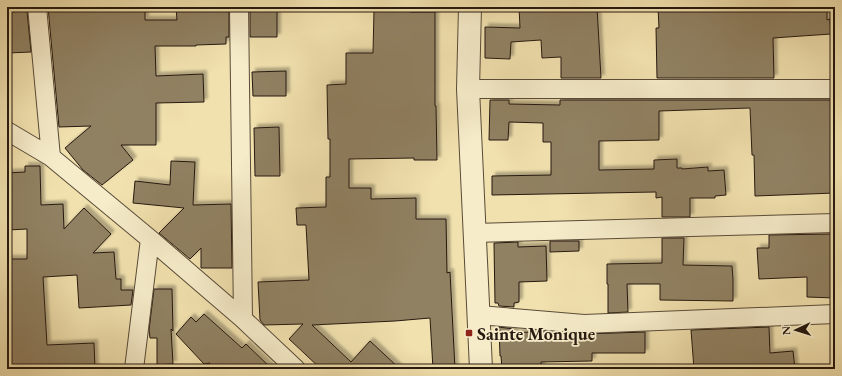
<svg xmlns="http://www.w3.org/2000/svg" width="842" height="376" viewBox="0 0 842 376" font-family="'EB Garamond',serif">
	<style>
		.building { fill: #908162; stroke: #261910; filter: url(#shadow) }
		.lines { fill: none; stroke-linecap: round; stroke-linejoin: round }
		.minor-casing { stroke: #594b38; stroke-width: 20 }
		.tertiary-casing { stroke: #594b38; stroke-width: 24 }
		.minor { stroke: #f6ecca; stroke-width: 18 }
		.tertiary { stroke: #f6ecca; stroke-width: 22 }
		.poi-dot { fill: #8f2418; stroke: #f6ecca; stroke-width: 1.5 }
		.labels { text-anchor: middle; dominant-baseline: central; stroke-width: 3.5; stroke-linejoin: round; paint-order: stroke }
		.poi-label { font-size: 18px; font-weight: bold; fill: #261910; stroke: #f6ecca; text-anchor: start }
	</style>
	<defs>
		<filter id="shadow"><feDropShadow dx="3.5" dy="-3.5" stdDeviation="1" flood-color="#0004"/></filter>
	</defs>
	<rect width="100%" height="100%" fill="#f1e1ae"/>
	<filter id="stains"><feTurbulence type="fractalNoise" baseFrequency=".005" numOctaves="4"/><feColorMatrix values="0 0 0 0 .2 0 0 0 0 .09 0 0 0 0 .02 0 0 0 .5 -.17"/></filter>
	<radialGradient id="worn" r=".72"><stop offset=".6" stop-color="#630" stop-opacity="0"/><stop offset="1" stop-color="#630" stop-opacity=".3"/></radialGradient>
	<path class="building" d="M48,7L145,8V20H177L176,8L229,7V37H226V44L196,45V46H155L156,76L203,74L204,102L156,103V145H121L133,160L102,185L83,170L65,148L91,126L59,127Z
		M250,7H277V37H250Z
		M519,7H597L601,78H561V57L542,58L541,40L511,42L510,59L485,58V27L520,28Z
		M658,7H827V20L830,19L831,34L773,38L774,78H657L656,28H659Z
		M374,10H410V12H435V106H436L437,160H414V158L349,159V188H371V199L416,198V219H446L447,273L450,272L455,369H433L430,318L395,321L312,325L351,362L370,341L400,369H321L289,339L303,324L264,325L260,320L258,282L309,280L306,225H297L296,208L326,207V177H330V139H328L327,85L346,84V53H373Z
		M27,11L31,52L7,53V12Z
		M286,71V96H253L252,72Z
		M490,100H509V104L560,105V100H835V193L755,196L754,155H752L750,108L659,111V140L599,141V170L654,169V160L677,159V168H682V169L708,167V171L724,170L726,195L715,196V198H690V217H662V197L656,198V192L492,195V176L551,175V142H543V123L509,122L508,140H489Z
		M279,127L280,176H255L254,128Z
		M171,161L195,162L193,205L231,204L232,268H201V248L190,259L159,233L184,208L133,203L135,181L170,185Z
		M25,166H40L41,205L63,204L64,229L84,208L111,234L93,253L114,252L116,279H121V290H133L131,305L79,308L77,275L43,277L47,345L94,343L95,369H27L26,367L7,368V345H9L7,300V259H27V229L8,230L7,173L25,172Z
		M835,234V298L807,297V277L759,279L757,248H769V235Z
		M662,238H684L683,265L732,266L733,279V301L660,300V284H627L628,312L608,313V284H607V264L662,263Z
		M550,241H579V251L550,252Z
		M518,242V247L546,246L547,281L519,282V302L514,303V307L499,306L498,303H495L494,243Z
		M154,289H172L173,331L171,329L173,364L157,365V338H150L149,330Z
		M204,314L242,348L246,344L272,369H205L210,363L204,364L176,334L191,317L196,322Z
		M499,327L514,329L515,333L544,331L584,334L645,332V353H592V361L541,362V369H502L501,356H500Z
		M769,327L770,353L793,351L795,369H694L691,330Z"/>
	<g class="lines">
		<defs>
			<path id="minor" d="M37,7L51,157
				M239,7L243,319
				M468,89H835
				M7,131L51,157L150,239L243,319L296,369
				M474,233L835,223
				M479,315L584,324L835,314
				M134,369L150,239"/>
			<path id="tertiary" d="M470,7L468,89L481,369"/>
		</defs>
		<use href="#minor" class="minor-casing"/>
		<use href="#tertiary" class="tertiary-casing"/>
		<use href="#minor" class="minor"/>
		<use href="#tertiary" class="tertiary"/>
	</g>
	<rect class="poi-dot" x="465" y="329" width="8" height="8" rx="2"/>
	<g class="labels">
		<g class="poi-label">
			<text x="477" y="333">Sainte Monique</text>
		</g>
	</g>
	<rect width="842" height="376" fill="none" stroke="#f1e1ae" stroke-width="24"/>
	<rect x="8" y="8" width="826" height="360" fill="none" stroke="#261910" stroke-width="2"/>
	<rect x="12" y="12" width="818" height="352" fill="none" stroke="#261910"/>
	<g transform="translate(796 330) rotate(266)" stroke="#f6ecca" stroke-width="3" paint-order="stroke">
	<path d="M0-3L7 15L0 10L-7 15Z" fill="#261910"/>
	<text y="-6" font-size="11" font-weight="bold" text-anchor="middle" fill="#261910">N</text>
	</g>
	<rect width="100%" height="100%" filter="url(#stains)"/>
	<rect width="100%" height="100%" fill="url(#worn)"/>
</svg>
